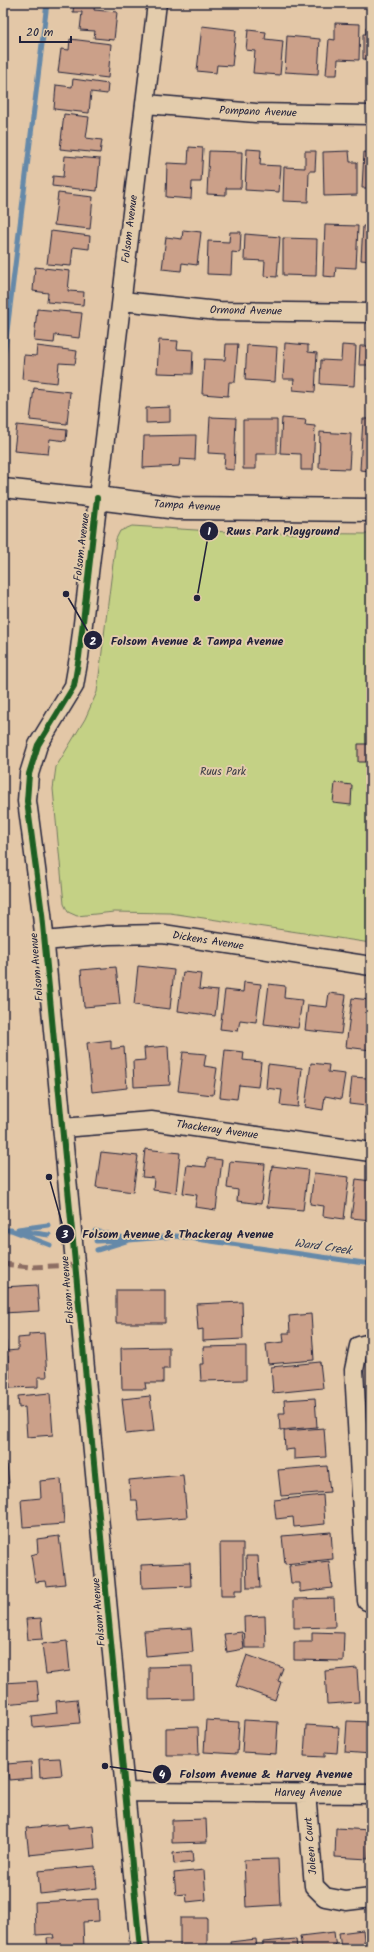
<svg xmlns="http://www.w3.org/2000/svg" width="374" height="1952" viewBox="0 0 374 1952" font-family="Kalam,sans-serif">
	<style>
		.green { fill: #c4d185; stroke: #737a60 }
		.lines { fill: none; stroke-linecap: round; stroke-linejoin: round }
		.stream { stroke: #6589a9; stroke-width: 5 }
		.building { fill: #cba089; stroke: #22223b }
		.street-casing { stroke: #22223b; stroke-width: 21 }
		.secondary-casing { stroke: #22223b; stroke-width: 25 }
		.street { stroke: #e3ccac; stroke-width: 18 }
		.secondary { stroke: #e3ccac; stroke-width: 22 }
		.quiet { stroke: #8d6e63; stroke-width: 5; stroke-dasharray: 10 5; stroke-linecap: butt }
		.cycleway-casing { stroke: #e3ccac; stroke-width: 8 }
		.cycleway { stroke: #1b5e20; stroke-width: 6 }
		.labels { text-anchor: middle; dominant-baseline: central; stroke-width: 4; stroke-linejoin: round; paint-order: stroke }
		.street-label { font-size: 11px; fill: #22223b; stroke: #e3ccac }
		.park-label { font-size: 11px; fill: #3a3c46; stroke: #e3ccac }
		.water-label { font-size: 12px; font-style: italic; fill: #333c56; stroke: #e3ccac }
		.leader { fill: none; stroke: #22223b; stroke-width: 1.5 }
		.callout-dot { fill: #22223b; stroke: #e3ccac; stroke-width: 1.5 }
		.mark-label { font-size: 12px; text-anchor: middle; font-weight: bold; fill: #fff }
		.callout-label { font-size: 12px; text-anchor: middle; font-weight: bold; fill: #22223b; stroke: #e3ccac; stroke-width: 4; stroke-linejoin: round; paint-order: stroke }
	</style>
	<rect width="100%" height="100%" fill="#e3c7a7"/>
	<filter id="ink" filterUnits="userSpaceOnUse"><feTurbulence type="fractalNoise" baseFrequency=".025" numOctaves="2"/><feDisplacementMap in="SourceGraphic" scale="8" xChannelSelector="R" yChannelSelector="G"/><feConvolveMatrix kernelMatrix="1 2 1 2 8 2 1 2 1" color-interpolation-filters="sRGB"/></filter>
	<g filter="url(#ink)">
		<path class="green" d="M132,526L244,533L371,534V943L170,913L114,912L77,916L68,912L64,904L53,789L56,767L85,719L97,692L116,539L120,531Z"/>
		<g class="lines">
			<path class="stream" d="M3,364L47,3
				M18,1229L48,1225
				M3,1230H11L50,1245
				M20,1231L49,1235
				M95,1231L128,1239
				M96,1241L122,1240
				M97,1250L129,1240L176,1236L371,1264"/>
		</g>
		<path class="building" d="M74,3H95L94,10L117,12L114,40L94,38L95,31L80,30L82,12H73Z
			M335,23L360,24L359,60L338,59L337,75H326L329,39L335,40Z
			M202,26L236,30L232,66L217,65L216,73L197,71Z
			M366,28H371V59H363V34H366Z
			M248,30L266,32L265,39L283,41L280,75L253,73L255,51L246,50Z
			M287,36L320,39L318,74L285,72Z
			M70,39L111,44L108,78L58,72L61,49L69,50Z
			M73,79L108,84L107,94L91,92L89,113L54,109L56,85L72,87Z
			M64,114L89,117L86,138L102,140L100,153L60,149Z
			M189,147L203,148L201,182H192L191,199L166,197L167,163L188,164Z
			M247,149L261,150L260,165L281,166L279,192L245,190Z
			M209,151L242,152L241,188H226V195L207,194Z
			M305,151H316L315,171H309L308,202L283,201L284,167L305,168Z
			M349,151L350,162H357V195L324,196L323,152Z
			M364,152L371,153V188H362Z
			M65,156L100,159L97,191L52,186L53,176L63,177Z
			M58,193L93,197L90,229L54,225Z
			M325,225L358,226L356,268L336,267L335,277L323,276Z
			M363,226H371V261L361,260Z
			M183,230L201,232L197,265L182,263L181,271L162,269L166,237L182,239Z
			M51,231L90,236L89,249L73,247L71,266L47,264Z
			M230,232H241L240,253L232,252L231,275L207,274L208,241L229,242Z
			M245,234L280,237L277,277L264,276L265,261L244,260Z
			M283,238L317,239L316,276L283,275Z
			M35,267L70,271L68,291L84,292L83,305L47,302L48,293L33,291Z
			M37,309L82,313L79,338L55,335L54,343L34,341Z
			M159,340L178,341L177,349L193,350L192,374L157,373Z
			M285,343L308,345V352L317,353L315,392L293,390L294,379H283Z
			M226,344H238L235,382H229L228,396L202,394L204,359L225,360Z
			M247,345L277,347L275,382L245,380Z
			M342,345L356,346L354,386L320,384L321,360L341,361Z
			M37,346L77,351L75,364L59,363L57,383L22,379L24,355L36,356Z
			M360,346H371V383H368L369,365H359Z
			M34,388L70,392L67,424L30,420Z
			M170,407V422L146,423V408Z
			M210,417L236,418L234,470L224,469L225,454L208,453Z
			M282,418L306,420L305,425L315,426L313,470H301V454L280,453Z
			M363,419H371V471L360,470Z
			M243,420H277V454H256V469H243Z
			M17,425L67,430L66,441L50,439L48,454L14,451Z
			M320,432L351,434L349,469L319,468Z
			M196,435L195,460L180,459L179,466L143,468L144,436Z
			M358,744H371V762H358Z
			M335,783L352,785L351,805L333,803Z
			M138,966L174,970L170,1009L134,1005Z
			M116,967L120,1004L84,1007L81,970Z
			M183,972L201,974L199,989L218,991L215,1016L178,1011Z
			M244,982L261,984L256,1022L240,1020L238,1031L220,1029L225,990L243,992Z
			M269,984L285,986L284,998L302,1000L298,1028L264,1024Z
			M329,993L346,995L341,1034L305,1030L308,1005L327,1007Z
			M352,998L370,1000L369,1010H371V1050L346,1047Z
			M111,1040V1049L124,1047L127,1088L92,1092L87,1043Z
			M168,1046L170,1085L134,1087L133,1061L145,1060L144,1048Z
			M225,1050L244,1052L243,1060L261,1062L258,1087L239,1085L237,1099L220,1097Z
			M183,1052L206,1054L204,1066L217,1068L213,1095L178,1091Z
			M311,1063L329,1065L328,1072L345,1074L341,1099L325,1096L323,1110L305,1107Z
			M268,1064L302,1068L298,1107L280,1105L282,1090L266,1088Z
			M368,1070H371V1118H365L366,1106L349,1104L352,1077L367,1078Z
			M145,1149L180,1153L176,1193L153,1190L154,1178L142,1177Z
			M101,1152L138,1156L133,1192L96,1187Z
			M207,1158L222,1160L216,1210L195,1207L197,1195L183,1193L187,1165L206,1167Z
			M230,1161L265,1164L261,1204L237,1201L238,1190L227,1188Z
			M272,1166L308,1170L303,1210L267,1207Z
			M314,1173L349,1177L344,1219L323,1216L324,1206L310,1204Z
			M356,1179L371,1181V1220L351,1218Z
			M37,1285L39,1311L3,1313V1287Z
			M116,1290H165V1323H116Z
			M242,1302L243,1339L203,1341V1329L198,1330L196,1304Z
			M311,1314L314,1360L268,1364L266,1344L284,1342L283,1333H290L289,1316Z
			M44,1333L47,1377H38V1387L10,1388L8,1356H3V1341H6L7,1351L18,1350V1338L29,1337V1334Z
			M246,1346V1380L201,1381L200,1364H204L203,1347Z
			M169,1347V1369H163V1383H145L146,1389H122L121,1348Z
			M320,1362L323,1388L273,1393L271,1367Z
			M50,1393L53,1435L27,1437L25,1407L19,1408L18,1396Z
			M150,1396L154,1431L126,1434L122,1399Z
			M315,1398L317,1427L280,1430L279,1413H285L284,1400Z
			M324,1428L326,1457L294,1459V1449L285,1450L284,1431Z
			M7,1465L9,1483L3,1484V1466Z
			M327,1466L330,1492L281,1496L278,1470Z
			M183,1475L187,1517L139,1521L137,1500H131L129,1480Z
			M61,1479L64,1524L23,1527L21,1500L41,1498L40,1481Z
			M323,1495L325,1524L294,1527L293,1517L276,1519L274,1500Z
			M3,1503L5,1524H3Z
			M331,1532L333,1559L285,1564L282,1536Z
			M59,1536L65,1584L46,1586L45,1581L35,1582L31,1555L38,1553L37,1539Z
			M220,1543H243V1590H235V1596H221Z
			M246,1556H258L260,1588H247Z
			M329,1561L332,1588L300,1592V1583H291L289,1566Z
			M190,1563L191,1586L142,1588L141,1565Z
			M334,1598L335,1627L294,1628V1599Z
			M265,1616L266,1648H245L244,1617Z
			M41,1618L43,1639L28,1640L26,1619Z
			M191,1628L193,1652L146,1656L144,1631Z
			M242,1632L244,1649L227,1652L224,1634Z
			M312,1632L344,1633L343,1661L294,1660V1642H312Z
			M67,1641L70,1671L46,1674L42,1644Z
			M247,1655L283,1668L278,1681L281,1682L275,1700L236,1686Z
			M192,1666L193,1699L149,1700V1667Z
			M357,1668L359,1702L327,1704L325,1671Z
			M37,1681L39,1701L3,1704V1683Z
			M77,1699L80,1723L33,1727L32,1716L57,1713L56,1701Z
			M206,1720L239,1722L237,1754L204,1752Z
			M244,1720L278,1722L276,1754L242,1752Z
			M347,1721L371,1722V1754L345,1752Z
			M306,1725L339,1727L337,1753L325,1752V1757L304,1756Z
			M198,1727L199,1755H166V1728Z
			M60,1758L62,1775L40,1777L39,1759Z
			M31,1762L32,1778L9,1780L7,1764Z
			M206,1819L207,1842L172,1843V1820Z
			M68,1824V1828L93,1825L95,1848L29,1855L26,1828Z
			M336,1828L370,1830L368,1859L335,1857Z
			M192,1851L193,1862L174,1864L173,1853Z
			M278,1859L280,1905L246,1907L244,1860Z
			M95,1866L97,1888L40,1894L38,1871Z
			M204,1870L206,1900L187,1902L186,1894L176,1895L174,1873Z
			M98,1899L99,1921L83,1922L84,1949H48L47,1938H54L53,1934L36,1935L35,1902Z
			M180,1918H207V1949H180Z
			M363,1930L365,1949H341L339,1933Z
			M334,1932L336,1949H302L300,1936Z
			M256,1939L257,1949H231L230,1942Z
			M296,1939L297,1949H263V1942Z"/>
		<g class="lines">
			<defs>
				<path id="street" d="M146,104L256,113L371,115
					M122,301L218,311L371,313
					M3,488L97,498
					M45,941L108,935L163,934L371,966
					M62,1128L151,1121L371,1152
					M371,1343L359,1346L354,1370L367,1601L371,1602
					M126,1792L371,1794
					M306,1793L314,1886L325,1897L346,1901L371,1898
					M140,1949L42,914L27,801L29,774L38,745L74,686L79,657L157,3"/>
				<path id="secondary" d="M97,498L177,508L371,510"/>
			</defs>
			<use href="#street" class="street-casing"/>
			<use href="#secondary" class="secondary-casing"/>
			<use href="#street" class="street"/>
			<use href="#secondary" class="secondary"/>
			<path class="quiet" d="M3,1264L30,1267L76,1265"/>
			<defs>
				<path id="cycleway" d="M97,498L79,657L74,686L38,745L29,774L27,801L42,914L140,1949"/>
			</defs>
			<use href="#cycleway" class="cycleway-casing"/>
			<use href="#cycleway" class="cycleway"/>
		</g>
	</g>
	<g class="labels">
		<g class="street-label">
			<text transform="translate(258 112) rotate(2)">Pompano Avenue</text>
			<text transform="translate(130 229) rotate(-83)">Folsom Avenue</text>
			<text transform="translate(246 311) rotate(1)">Ormond Avenue</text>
			<text transform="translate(187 506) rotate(3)">Tampa Avenue</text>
			<text transform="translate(82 547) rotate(-83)">Folsom Avenue</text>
			<text transform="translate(208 941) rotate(9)">Dickens Avenue</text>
			<text transform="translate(37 967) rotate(-95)">Folsom Avenue</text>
			<text transform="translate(217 1130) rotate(8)">Thackeray Avenue</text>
			<text transform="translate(68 1290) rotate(-95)">Folsom Avenue</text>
			<text transform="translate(99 1612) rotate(-95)">Folsom Avenue</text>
			<text x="308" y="1793">Harvey Avenue</text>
			<text transform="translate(311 1846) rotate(-95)">Joleen Court</text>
		</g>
		<g class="park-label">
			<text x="223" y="772">Ruus Park</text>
		</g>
		<g class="water-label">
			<text transform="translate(323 1247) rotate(8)">Ward Creek</text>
		</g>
	</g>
	<path class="leader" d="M197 598L209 531M66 594L93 640M49 1177L65 1234M105 1766L162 1774"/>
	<g class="callout-dot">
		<circle cx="197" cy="598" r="4"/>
		<circle cx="66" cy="594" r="4"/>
		<circle cx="49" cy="1177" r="4"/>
		<circle cx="105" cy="1766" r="4"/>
		<circle cx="209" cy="531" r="10"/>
		<circle cx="93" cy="640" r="10"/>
		<circle cx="65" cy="1234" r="10"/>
		<circle cx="162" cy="1774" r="10"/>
	</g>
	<g class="mark-label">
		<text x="209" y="535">1</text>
		<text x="93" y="645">2</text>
		<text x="65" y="1238">3</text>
		<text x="162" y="1778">4</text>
	</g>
	<g class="callout-label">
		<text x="283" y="535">Ruus Park Playground</text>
		<text x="197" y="645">Folsom Avenue &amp; Tampa Avenue</text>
		<text x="178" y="1238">Folsom Avenue &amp; Thackeray Avenue</text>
		<text x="266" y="1778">Folsom Avenue &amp; Harvey Avenue</text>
	</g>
	<rect width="374" height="1952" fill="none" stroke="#e3ccac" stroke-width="16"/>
	<rect x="8" y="8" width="358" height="1936" fill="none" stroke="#22223b" stroke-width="1.5" filter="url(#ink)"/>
	<path d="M20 36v6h51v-6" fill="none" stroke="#22223b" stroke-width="2"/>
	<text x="26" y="36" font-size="12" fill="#22223b" stroke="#e3ccac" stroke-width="3" paint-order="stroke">20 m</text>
</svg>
